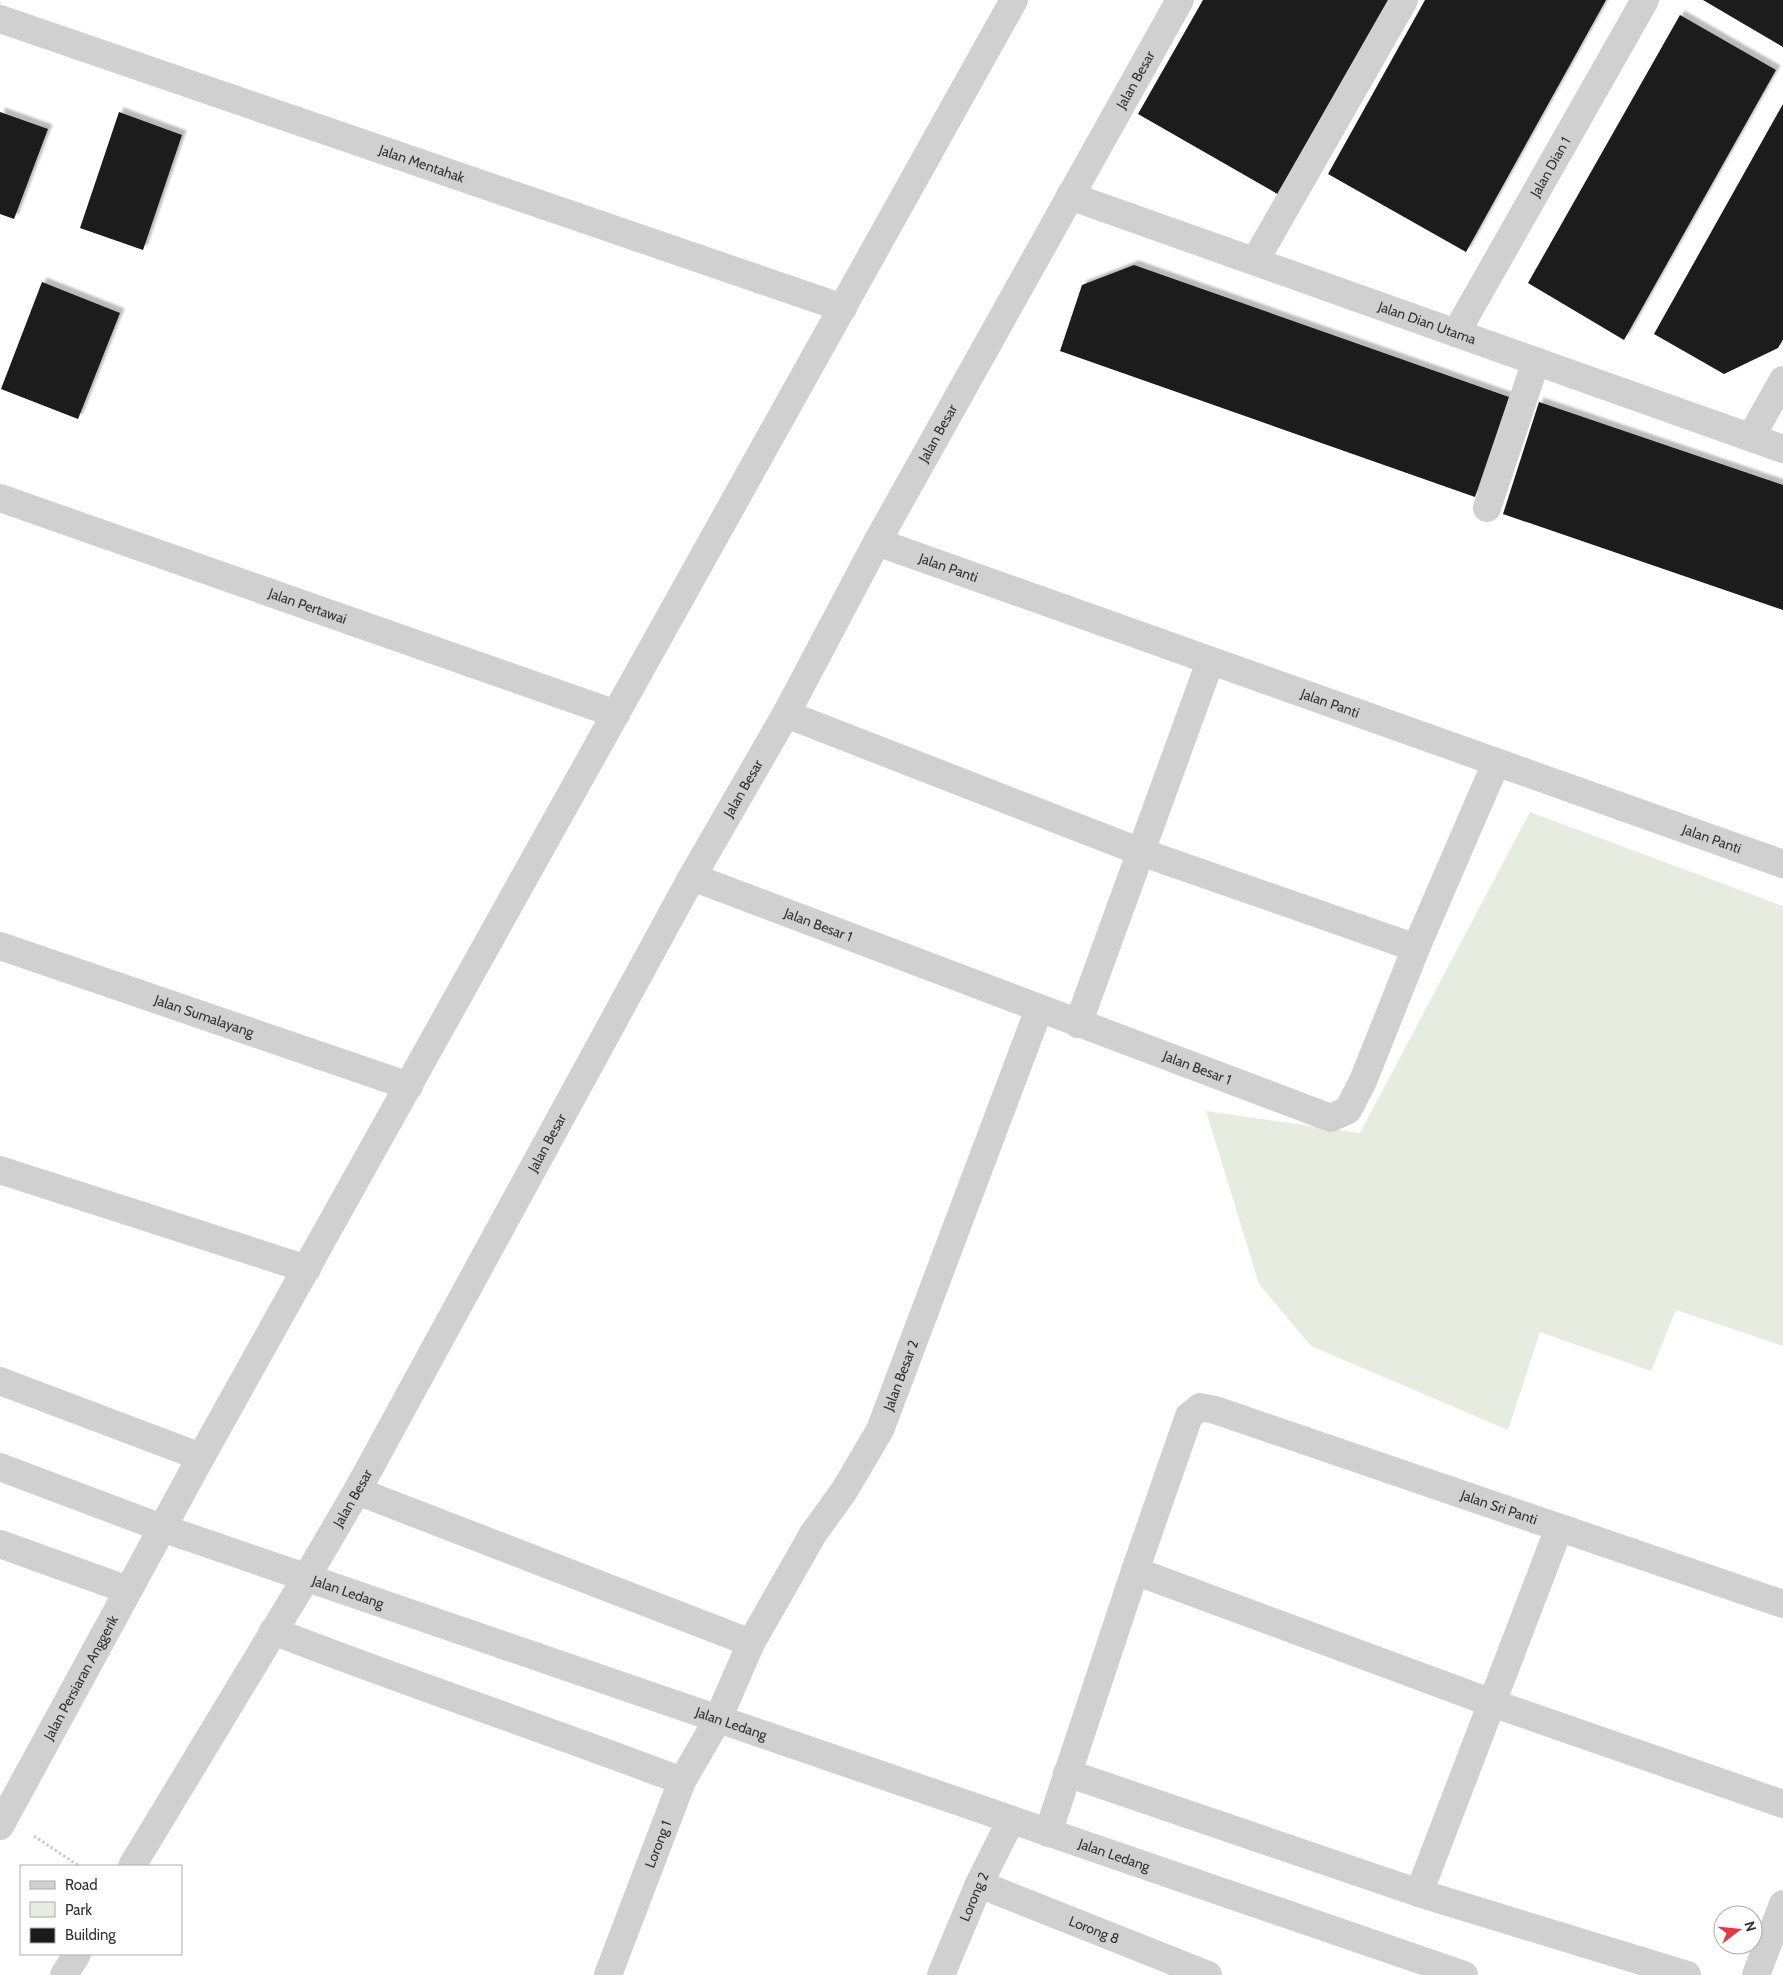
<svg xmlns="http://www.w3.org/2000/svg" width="1783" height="1975" viewBox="0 0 1783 1975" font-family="Cabin,sans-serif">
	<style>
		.green { fill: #e6ecdf }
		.building { fill: #1a1a1a; filter: url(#shadow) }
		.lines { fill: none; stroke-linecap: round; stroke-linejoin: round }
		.path { stroke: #cdcdcd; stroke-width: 3; stroke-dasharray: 2.5 2.5; stroke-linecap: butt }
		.minor { stroke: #d0d0d0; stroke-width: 28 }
		.labels { text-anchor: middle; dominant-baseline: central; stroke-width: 5; stroke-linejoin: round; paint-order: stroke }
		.street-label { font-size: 14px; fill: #333; stroke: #fff }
	</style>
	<defs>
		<filter id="shadow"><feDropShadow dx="4.5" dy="-4.5" stdDeviation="1" flood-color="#0004"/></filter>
	</defs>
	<rect width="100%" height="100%" fill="#fff"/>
	<path class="green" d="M1530,812L1783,906V1346L1676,1310L1651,1371L1540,1332L1508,1430L1311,1346L1259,1284L1206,1111L1360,1133Z"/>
	<path class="building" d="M1203,0H1391L1281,196L1138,114Z
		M1425,0H1606L1466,252L1328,174Z
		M1703,0H1783V47Z
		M1680,15L1776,70L1624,340L1528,283Z
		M1783,104V339L1778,348L1724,374L1654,334Z
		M0,112L48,129L14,219L0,214Z
		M119,112L182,135L143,250L80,228Z
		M1134,265L1509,397L1475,497L1060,351L1082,285Z
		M42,282L120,313L78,419L1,389Z
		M1539,402L1783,485V610L1503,514Z"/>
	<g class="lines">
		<path class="path" d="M34,1836L79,1866"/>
		<g class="minor">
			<path id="s1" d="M0,19L843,308"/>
			<path id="s2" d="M1070,196L1783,449"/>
			<path d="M1255,261L1404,0"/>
			<path id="s3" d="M1456,333L1645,0"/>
			<path d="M1751,437L1783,380"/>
			<path id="s4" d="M0,498L616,714"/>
			<path d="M1487,508L1536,361"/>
			<path id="s5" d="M877,542L1783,864"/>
			<path d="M786,714L1141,852L1416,948"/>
			<path id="s6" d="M692,877L1331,1118L1348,1110L1363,1081L1416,948L1496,763"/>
			<path id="s7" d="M0,946L409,1086"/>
			<path d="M1078,1024L1210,662"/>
			<path d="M0,1170L307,1269"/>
			<path d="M0,1381L201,1457"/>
			<path id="s8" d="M0,1467L162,1528L1464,1975"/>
			<path d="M357,1491L751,1643"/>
			<path d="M0,1544L128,1590"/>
			<path d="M1135,1571L1492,1703L1783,1804"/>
			<path d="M273,1631C409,1684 546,1729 682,1781"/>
			<path d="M1067,1773L1419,1893L1687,1975"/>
			<path id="s9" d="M0,1826L201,1457L1014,0"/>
			<path id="s10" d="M1048,1833L1135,1571L1189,1416L1200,1407L1215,1410L1783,1604"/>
			<path id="s11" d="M132,1866L306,1578L357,1491L692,877L786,714L877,542L1180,0"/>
			<path id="s12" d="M979,1884L1208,1975"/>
			<path d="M1419,1893L1559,1528"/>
			<path d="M64,1975L77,1954"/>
			<path id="s13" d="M608,1975L682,1781L718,1719L751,1643L813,1534L844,1491L880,1430L1039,1009"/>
			<path id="s14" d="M941,1975L979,1884L1011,1820"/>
			<path d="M1756,1975L1783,1904"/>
		</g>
	</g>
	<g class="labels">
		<g class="street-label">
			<text stroke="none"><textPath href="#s11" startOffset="2049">Jalan Besar</textPath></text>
			<text stroke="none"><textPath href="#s1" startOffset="446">Jalan Mentahak</textPath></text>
			<text stroke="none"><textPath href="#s3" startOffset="191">Jalan Dian 1</textPath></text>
			<text stroke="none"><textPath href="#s2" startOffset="379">Jalan Dian Utama</textPath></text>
			<text stroke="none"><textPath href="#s11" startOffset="1644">Jalan Besar</textPath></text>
			<text stroke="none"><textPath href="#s5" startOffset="76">Jalan Panti</textPath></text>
			<text stroke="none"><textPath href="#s4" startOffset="326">Jalan Pertawai</textPath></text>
			<text stroke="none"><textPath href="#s5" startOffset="481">Jalan Panti</textPath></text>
			<text stroke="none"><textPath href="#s11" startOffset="1239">Jalan Besar</textPath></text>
			<text stroke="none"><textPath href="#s5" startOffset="886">Jalan Panti</textPath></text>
			<text stroke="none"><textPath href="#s6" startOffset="135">Jalan Besar 1</textPath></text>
			<text stroke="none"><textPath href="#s7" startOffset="216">Jalan Sumalayang</textPath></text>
			<text stroke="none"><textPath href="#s6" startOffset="540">Jalan Besar 1</textPath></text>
			<text stroke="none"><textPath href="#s11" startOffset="834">Jalan Besar</textPath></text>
			<text stroke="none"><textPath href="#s13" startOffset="670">Jalan Besar 2</textPath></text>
			<text stroke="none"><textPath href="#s11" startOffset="429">Jalan Besar</textPath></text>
			<text stroke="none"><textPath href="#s10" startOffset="770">Jalan Sri Panti</textPath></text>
			<text stroke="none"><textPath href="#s8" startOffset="370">Jalan Ledang</textPath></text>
			<text stroke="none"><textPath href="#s9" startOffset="169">Jalan Persiaran Anggerik</textPath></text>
			<text stroke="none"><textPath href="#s8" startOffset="775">Jalan Ledang</textPath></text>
			<text stroke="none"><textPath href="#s13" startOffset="140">Lorong 1</textPath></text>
			<text stroke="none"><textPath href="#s8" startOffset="1180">Jalan Ledang</textPath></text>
			<text stroke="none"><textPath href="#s14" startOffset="85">Lorong 2</textPath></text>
			<text stroke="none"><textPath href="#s12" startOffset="124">Lorong 8</textPath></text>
		</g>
	</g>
	<rect x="20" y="1865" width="162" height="90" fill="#ffffff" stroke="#adadad"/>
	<rect x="30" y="1881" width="25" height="8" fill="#d0d0d0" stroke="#adadad"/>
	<text x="65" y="1890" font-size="15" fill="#333333">Road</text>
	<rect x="30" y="1902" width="25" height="15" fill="#e6ecdf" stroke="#adadad"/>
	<text x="65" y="1915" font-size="15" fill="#333333">Park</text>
	<rect x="30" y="1928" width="25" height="15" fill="#1a1a1a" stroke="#adadad"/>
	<text x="65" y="1940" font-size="15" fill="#333333">Building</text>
	<g transform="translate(1738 1930) rotate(74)"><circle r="24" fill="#ffffff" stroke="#adadad"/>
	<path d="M0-4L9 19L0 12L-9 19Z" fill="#e63946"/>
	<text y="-8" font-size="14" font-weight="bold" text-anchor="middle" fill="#333333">N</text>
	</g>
</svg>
